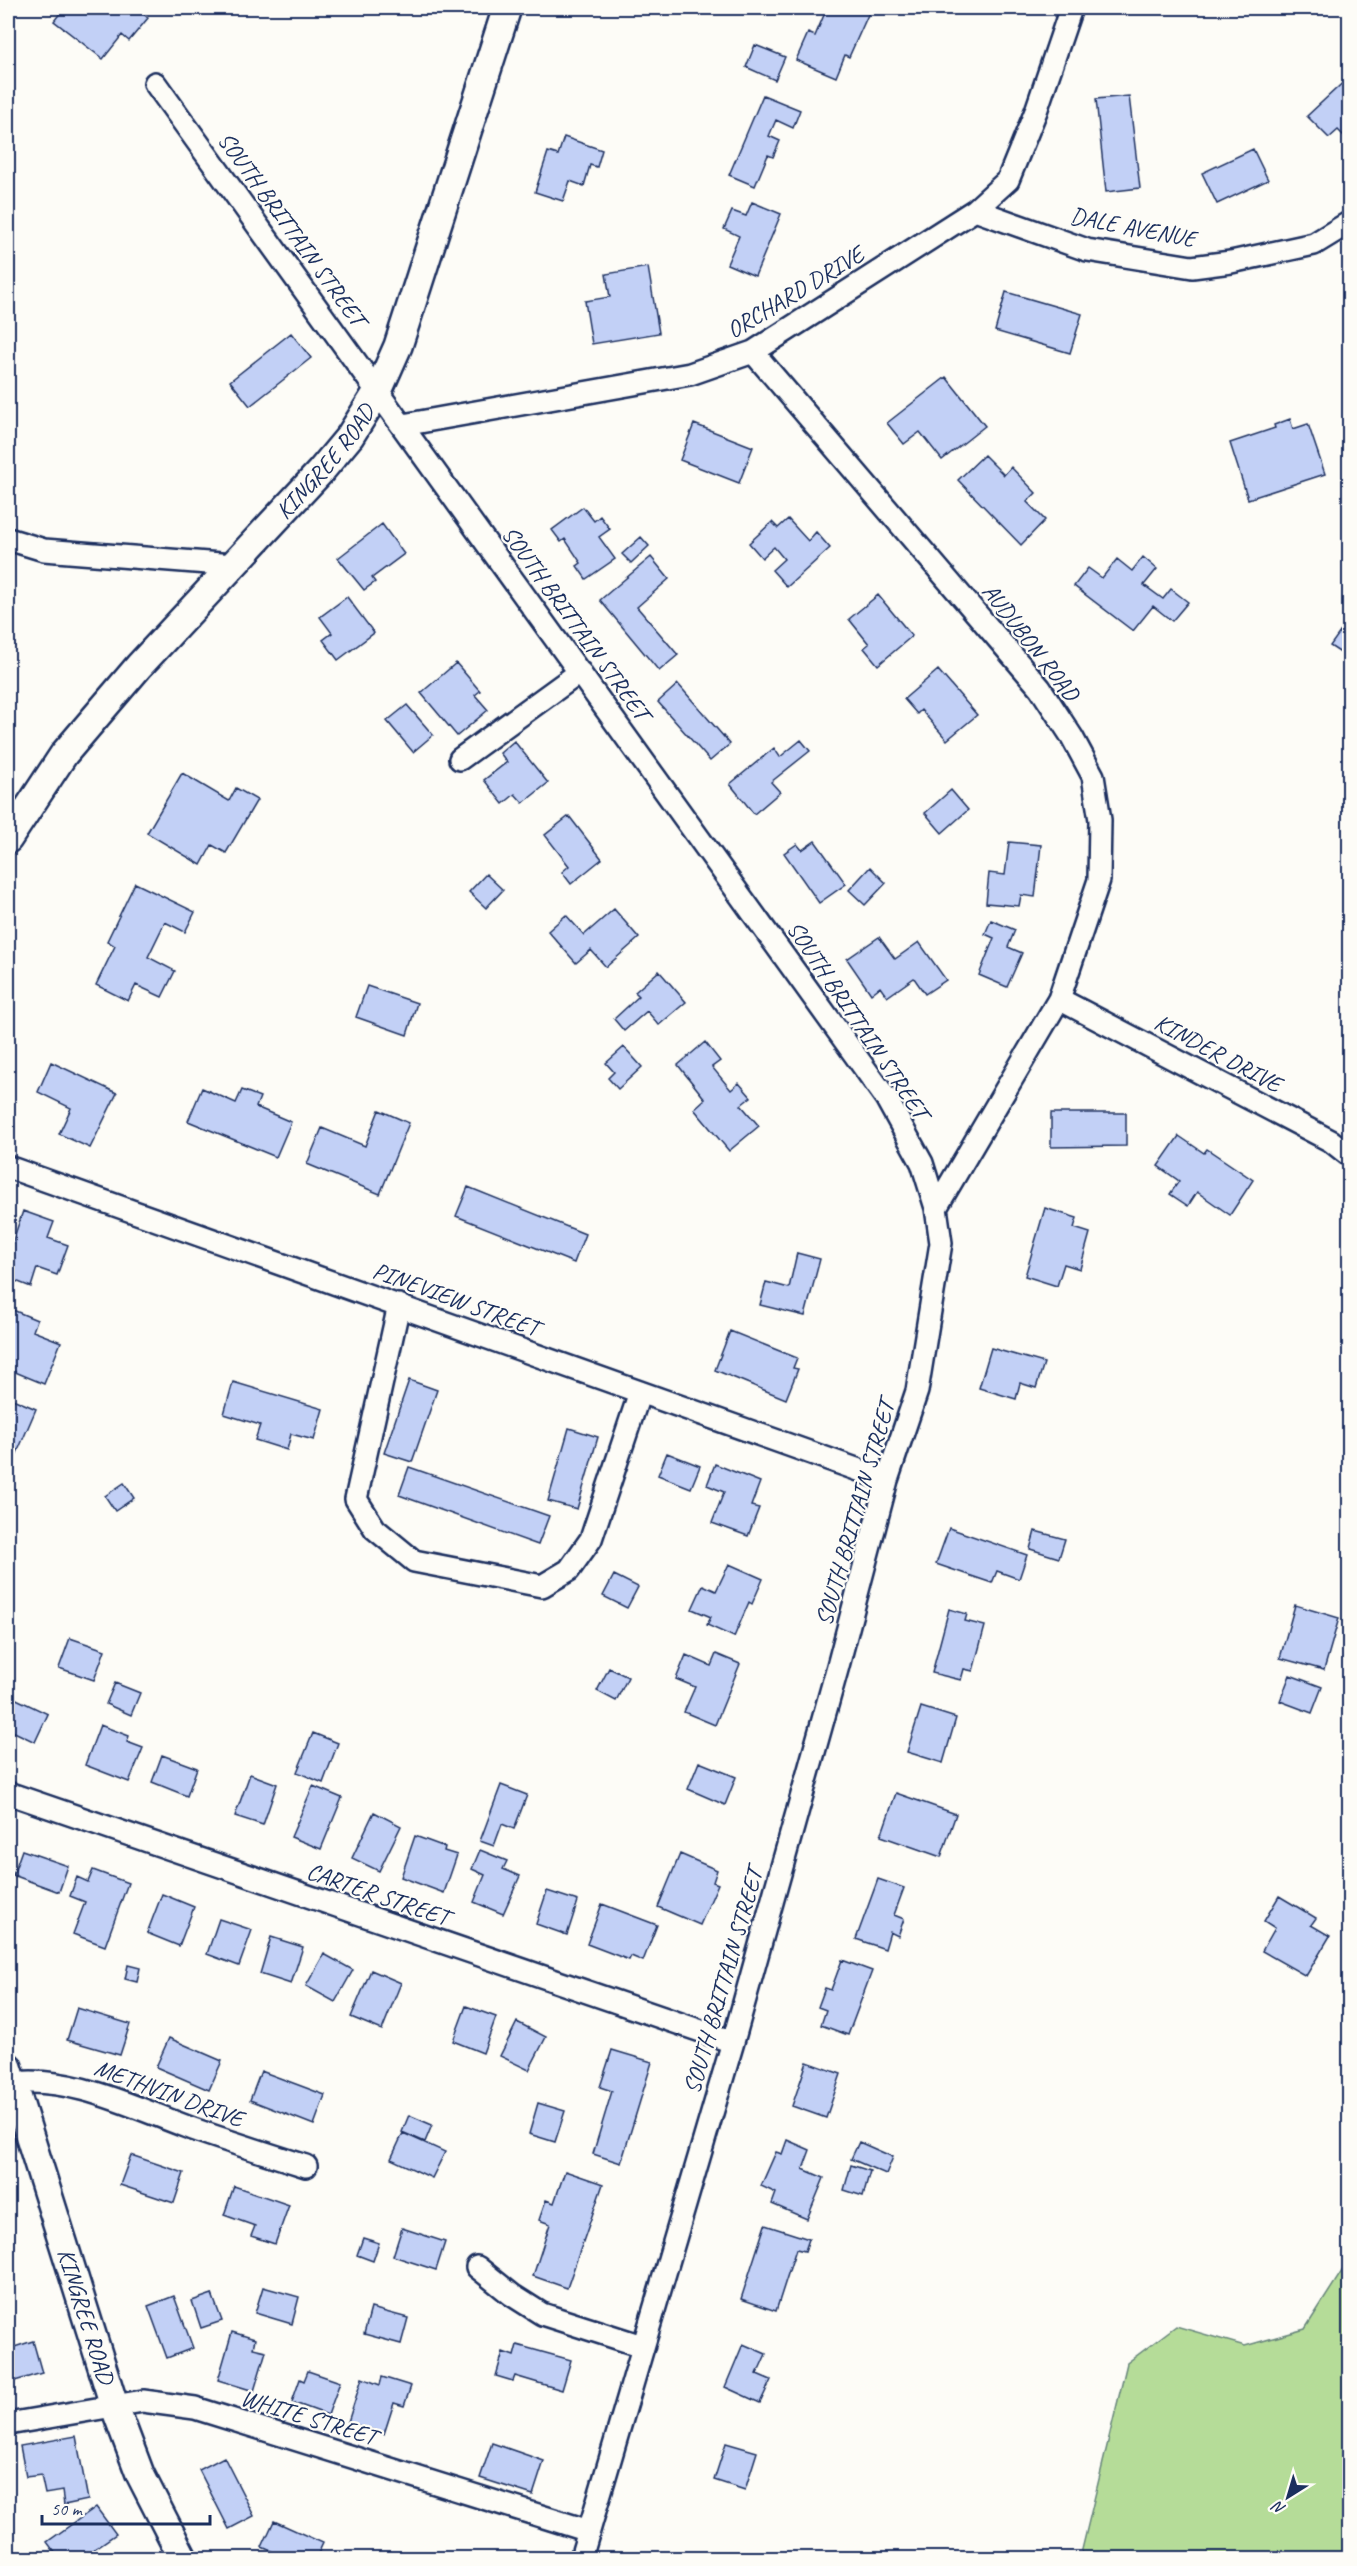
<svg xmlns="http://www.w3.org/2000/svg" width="1357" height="2566" viewBox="0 0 1357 2566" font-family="Caveat,sans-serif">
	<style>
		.green { fill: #b5dc98; stroke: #68867b; stroke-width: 1.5 }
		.building { fill: #c2d0f6; stroke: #1b2f5e; stroke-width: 1.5 }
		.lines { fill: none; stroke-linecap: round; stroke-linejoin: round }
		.minor-casing { stroke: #1b2f5e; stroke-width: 26 }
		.major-casing { stroke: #1b2f5e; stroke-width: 32 }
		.minor { stroke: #fdfcf7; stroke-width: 21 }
		.major { stroke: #fdfcf7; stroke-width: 27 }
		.labels { text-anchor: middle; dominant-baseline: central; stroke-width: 4.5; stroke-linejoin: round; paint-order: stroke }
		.street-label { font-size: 24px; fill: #1b2f5e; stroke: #fdfcf7 }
	</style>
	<rect width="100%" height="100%" fill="#fdfcf7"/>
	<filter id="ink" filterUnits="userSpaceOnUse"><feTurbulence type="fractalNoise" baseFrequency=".0167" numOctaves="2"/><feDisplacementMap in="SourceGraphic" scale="12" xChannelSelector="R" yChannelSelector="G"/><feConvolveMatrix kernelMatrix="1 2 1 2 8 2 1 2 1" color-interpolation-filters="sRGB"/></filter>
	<g filter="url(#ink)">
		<path class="green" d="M1349,2260V2558H1080L1127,2363L1176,2326L1245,2346L1305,2329Z"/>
		<path class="building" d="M64,8H143L140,11L148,18L129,41L122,35L103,59L54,21Z
			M827,8H871L849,57L845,55L836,77L796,60L808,33L815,36Z
			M755,45L785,57L775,80L746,67Z
			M1350,76V133L1345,137L1338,130L1329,138L1307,116Z
			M763,95L800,110L793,128L776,120L769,136L780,141L773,157L768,155L755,186L729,175Z
			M1129,96L1140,188L1106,192L1096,99Z
			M564,137L602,150L597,167L590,165L584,186L570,181L563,201L535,192L548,152L558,155Z
			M1253,149L1268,180L1217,204L1202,173Z
			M752,202L781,214L755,276L727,264L739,236L724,229L732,211L746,216Z
			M648,267L659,333L592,344L585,301L610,297L606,274Z
			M1006,292L1082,314L1070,353L995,331Z
			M291,333L311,358L250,406L230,381Z
			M946,377L985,426L942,460L920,432L904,444L887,423Z
			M1290,419L1293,429L1308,424L1325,474L1248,499L1230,443L1275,428L1274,425Z
			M694,424L753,447L739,483L680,460Z
			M984,455L1004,475L1011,467L1036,493L1027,502L1045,520L1021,545L958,480Z
			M583,507L594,521L600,516L610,529L599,537L615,559L586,579L577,566L581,563L565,539L561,542L552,530Z
			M788,519L808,541L816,532L830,548L787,587L772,570L784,559L774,547L762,558L749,543L772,522L778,528Z
			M382,524L404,554L372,578L375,582L364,590L338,558Z
			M641,537L649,546L631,563L622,554Z
			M651,557L669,579L637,607L678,655L659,671L600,600Z
			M1143,557L1157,569L1144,585L1163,599L1171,589L1188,602L1172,621L1153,606L1133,631L1074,586L1088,568L1102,578L1117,559L1132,571Z
			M878,595L912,636L878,665L864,648L869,644L849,619Z
			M347,597L374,633L338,660L323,640L332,633L320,617Z
			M1350,618V659L1330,646Z
			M456,663L480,691L475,695L488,710L457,736L421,693Z
			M938,670L977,715L947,740L921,710L917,714L904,699Z
			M678,684L730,744L710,761L658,702Z
			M407,705L433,735L413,752L387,721Z
			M801,740L810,751L771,782L780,792L754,814L730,784L774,748L780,757Z
			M514,741L548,783L523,803L515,794L503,804L484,780L507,762L500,753Z
			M182,773L229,801L236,788L257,800L226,853L212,845L201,865L147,833Z
			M951,790L968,810L942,833L925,813Z
			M569,816L602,859L571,884L562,872L569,866L545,835Z
			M815,841L846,884L819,903L784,853L797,844L802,850Z
			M1009,842L1041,845L1035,897L1021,895L1019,906L986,903L989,873L1005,875Z
			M870,867L886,883L865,905L849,890Z
			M486,874L503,890L486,908L469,892Z
			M135,883L195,912L185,932L165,922L148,957L175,971L162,997L136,985L128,1001L96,985L115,946L107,941Z
			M614,909L639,938L606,967L591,950L576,963L548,931L566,915L584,935Z
			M991,920L1015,930L1008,947L1022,953L1007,987L979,975L994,938L985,934Z
			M879,937L895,959L919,942L946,980L925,994L914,978L887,997L880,987L871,994L847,959Z
			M659,971L686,1002L659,1025L647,1011L624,1031L614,1019L639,996L635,992Z
			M367,986L417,1003L407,1035L356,1017Z
			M705,1042L720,1061L712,1067L731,1090L739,1083L751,1097L741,1105L759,1126L729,1151L694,1109L705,1099L678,1065Z
			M624,1047L642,1067L618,1089L608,1078L614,1072L606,1063Z
			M51,1062L117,1093L90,1148L59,1134L71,1108L38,1092Z
			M202,1088L236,1103L242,1090L260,1097L256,1107L291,1122L276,1157L188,1121Z
			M379,1110L409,1123L380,1194L307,1164L322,1128L365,1146Z
			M1051,1113H1126V1146L1051,1147Z
			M1179,1136L1204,1153L1207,1149L1253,1180L1230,1215L1197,1192L1188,1206L1170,1194L1179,1181L1158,1166Z
			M468,1187L585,1234L574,1263L456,1216Z
			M1045,1208L1077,1218L1074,1228L1090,1233L1080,1269L1064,1264L1057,1286L1025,1276Z
			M23,1211L54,1222L48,1238L68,1245L57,1275L37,1268L31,1287L8,1278V1255Z
			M797,1253L820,1259L805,1316L760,1305L766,1282L789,1288Z
			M8,1308L37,1320L33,1331L61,1342L44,1384L8,1369Z
			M730,1331L797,1358L793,1368L798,1369L786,1399L715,1370Z
			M991,1348L1044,1363L1036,1388L1020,1383L1016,1399L979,1388Z
			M409,1380L437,1390L412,1462L384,1453Z
			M233,1382L323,1409L314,1440L291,1434L287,1450L255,1440L260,1425L224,1414Z
			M8,1397L36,1409L8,1474Z
			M569,1428L598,1437L577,1509L548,1501Z
			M667,1453L700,1466L691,1488L658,1475Z
			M715,1464L760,1482L751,1506L759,1508L748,1536L712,1523L724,1492L707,1485Z
			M409,1467L549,1516L538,1545L399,1495Z
			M124,1483L134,1498L115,1511L105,1496Z
			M949,1528L1027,1555L1019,1579L997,1571L992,1583L936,1564Z
			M1035,1531L1065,1539L1059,1558L1030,1549Z
			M729,1564L763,1579L752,1604L749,1602L734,1637L707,1625L711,1617L692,1609L703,1585L716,1591Z
			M614,1575L638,1587L627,1608L603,1596Z
			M1295,1605L1339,1618L1324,1670L1280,1658Z
			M949,1609L967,1614L965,1621L985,1626L973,1671L964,1669L961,1680L932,1673Z
			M70,1638L105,1650L94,1680L59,1668Z
			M716,1654L740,1664L715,1725L684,1712L695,1687L676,1679L686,1655L711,1666Z
			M609,1668L628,1677L616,1701L597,1691Z
			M1290,1675L1322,1687L1312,1713L1280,1701Z
			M115,1683L140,1693L131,1715L106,1704Z
			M8,1695L48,1714L35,1742L8,1729Z
			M921,1707L956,1718L943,1763L907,1752Z
			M100,1725L129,1736L127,1742L143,1748L129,1782L85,1765Z
			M313,1733L338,1743L323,1783L297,1772Z
			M162,1755L197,1768L187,1796L152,1782Z
			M699,1762L736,1777L725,1805L688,1789Z
			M250,1774L277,1784L263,1825L235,1816Z
			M501,1785L527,1795L514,1829L502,1824L494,1846L480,1841Z
			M313,1786L342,1798L321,1849L291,1837Z
			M896,1793L956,1814L941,1857L881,1836Z
			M374,1812L401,1826L379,1871L352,1858Z
			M415,1836L445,1847L444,1851L457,1855L444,1893L401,1877Z
			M22,1850L68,1866L59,1892L13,1875Z
			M480,1850L507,1861L503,1869L520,1876L503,1914L474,1902L485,1875L472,1869Z
			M680,1854L717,1870L713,1882L718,1884L700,1925L658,1907Z
			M93,1870L128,1883L105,1946L73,1934L85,1902L70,1896L77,1877L88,1882Z
			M878,1879L904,1888L894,1915L904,1919L898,1936L890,1932L885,1949L856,1939Z
			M547,1891L578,1901L567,1935L536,1924Z
			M162,1894L194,1907L179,1946L147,1933Z
			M1279,1896L1316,1918L1311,1925L1330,1936L1306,1976L1262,1951L1275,1928L1264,1921Z
			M602,1904L657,1925L643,1961L631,1956L629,1960L587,1944Z
			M219,1919L252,1930L239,1966L207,1954Z
			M271,1937L303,1947L291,1984L260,1974Z
			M324,1954L353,1970L335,2002L306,1986Z
			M842,1960L872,1971L848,2035L821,2025L826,2010L818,2007L825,1988L831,1990Z
			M128,1965L140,1968L137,1982L125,1979Z
			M371,1970L401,1983L382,2030L351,2017Z
			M466,2006L496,2017L483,2053L453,2041Z
			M77,2008L130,2024L120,2055L67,2040Z
			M517,2022L546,2037L529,2070L500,2056Z
			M169,2038L222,2061L209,2090L156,2067Z
			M612,2050L652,2062L621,2163L593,2154L612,2091L600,2087Z
			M807,2062L841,2074L826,2118L792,2106Z
			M261,2071L325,2095L314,2125L250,2100Z
			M538,2103L565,2111L555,2142L529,2134Z
			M409,2115L432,2125L425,2142L402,2132Z
			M403,2133L445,2152L432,2178L391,2159Z
			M787,2140L810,2150L803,2169L824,2178L807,2219L772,2204L776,2193L761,2186L776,2152L782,2154Z
			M859,2142L893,2157L886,2174L851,2159Z
			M131,2155L184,2173L174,2203L120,2185Z
			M851,2165L870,2171L863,2196L844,2190Z
			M565,2171L603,2184L567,2288L533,2276L550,2224L539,2220L546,2200L554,2203Z
			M234,2186L289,2205L275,2244L251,2236L255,2226L224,2215Z
			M765,2225L809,2239L805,2251L796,2249L776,2311L741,2299Z
			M402,2228L445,2242L436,2270L393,2256Z
			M363,2238L379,2243L373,2261L357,2255Z
			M263,2287L299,2297L292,2324L255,2313Z
			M212,2294L222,2321L201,2328L192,2301Z
			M174,2296L193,2348L167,2358L148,2306Z
			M371,2308L408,2318L401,2344L364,2334Z
			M232,2332L255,2339L253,2348L266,2351L254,2391L218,2380Z
			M33,2341L42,2373L8,2383V2349Z
			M743,2344L766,2354L757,2374L771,2380L760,2403L725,2387Z
			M517,2345L571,2360L562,2390L515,2376L513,2381L496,2376L503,2352L514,2356Z
			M308,2371L340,2382L328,2415L292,2402L300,2379L304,2381Z
			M382,2377L411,2386L404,2406L394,2403L384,2434L348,2422L362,2378L380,2385Z
			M76,2436L88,2500L64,2505L62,2491L45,2494L41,2475L26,2477L20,2446Z
			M492,2443L544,2461L533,2495L480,2478Z
			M726,2443L757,2452L745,2490L714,2480Z
			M224,2457L254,2516L229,2529L199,2470Z
			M96,2507L116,2534L81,2558H59L47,2542Z
			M274,2521L323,2543L316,2558H287L262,2547Z"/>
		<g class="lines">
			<defs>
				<path id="minor" d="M155,83L886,1098L922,1163L936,1208L941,1243L917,1391L887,1480L838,1666L733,2042L581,2558
					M975,210L1087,250L1192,267L1231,262L1314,244L1350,222
					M753,352L1040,688L1072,737L1093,776L1100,820L1099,880L1059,999L936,1208
					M403,425L690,374L753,352L975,210L1008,180L1036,111L1071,8
					M8,539L44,550L233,565
					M460,759L580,672
					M1059,999L1331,1141L1350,1156
					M8,1167L887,1480
					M399,1305L356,1499L375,1529L414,1561L542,1586L569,1570L591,1539L640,1392
					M8,1793L733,2042
					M8,2084C68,2073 137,2109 193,2129C230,2142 268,2154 306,2166
					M477,2267L512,2295L542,2314L642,2346
					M8,2424L143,2401L195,2408L589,2531"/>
				<g id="major">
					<path id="s1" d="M8,839L64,754L139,666L320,472L350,436L378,391L398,346L507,8"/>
					<path id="s2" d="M8,2067L114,2405L140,2474L183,2558"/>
				</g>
			</defs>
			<use href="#minor" class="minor-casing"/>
			<use href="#major" class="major-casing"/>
			<use href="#minor" class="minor"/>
			<use href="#major" class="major"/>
		</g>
	</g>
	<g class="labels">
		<g class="street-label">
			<text transform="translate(1133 227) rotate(11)">DALE AVENUE</text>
			<text transform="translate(292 229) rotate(54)">SOUTH BRITTAIN STREET</text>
			<text transform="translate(795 292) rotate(-31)">ORCHARD DRIVE</text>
			<text stroke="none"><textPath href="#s1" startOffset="494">KINGREE ROAD</textPath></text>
			<text transform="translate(576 623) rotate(54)">SOUTH BRITTAIN STREET</text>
			<text transform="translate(1031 642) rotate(52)">AUDUBON ROAD</text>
			<text transform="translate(858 1020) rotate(56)">SOUTH BRITTAIN STREET</text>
			<text transform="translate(1218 1053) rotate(28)">KINDER DRIVE</text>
			<text transform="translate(456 1299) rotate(20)">PINEVIEW STREET</text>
			<text transform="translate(855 1513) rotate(-74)">SOUTH BRITTAIN STREET</text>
			<text transform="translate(378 1894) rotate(19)">CARTER STREET</text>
			<text transform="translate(723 1981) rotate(-74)">SOUTH BRITTAIN STREET</text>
			<text transform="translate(169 2093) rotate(20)">METHVIN DRIVE</text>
			<text stroke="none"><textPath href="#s2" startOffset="261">KINGREE ROAD</textPath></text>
			<text transform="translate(309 2417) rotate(17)">WHITE STREET</text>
		</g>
	</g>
	<rect width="1357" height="2566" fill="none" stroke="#fdfcf7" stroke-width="30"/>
	<rect x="15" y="15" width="1327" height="2536" fill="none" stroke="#1b2f5e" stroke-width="2" filter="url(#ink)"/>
	<g transform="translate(1288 2497) rotate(217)" stroke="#fdfcf7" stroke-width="4.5" paint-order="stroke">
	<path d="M0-4.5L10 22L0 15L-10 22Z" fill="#1b2f5e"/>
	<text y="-9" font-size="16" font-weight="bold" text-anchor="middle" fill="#1b2f5e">N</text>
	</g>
	<path d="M42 2515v9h168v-9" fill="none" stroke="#1b2f5e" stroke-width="3"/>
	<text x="51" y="2515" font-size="18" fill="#1b2f5e" stroke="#fdfcf7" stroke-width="4.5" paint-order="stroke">50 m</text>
</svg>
